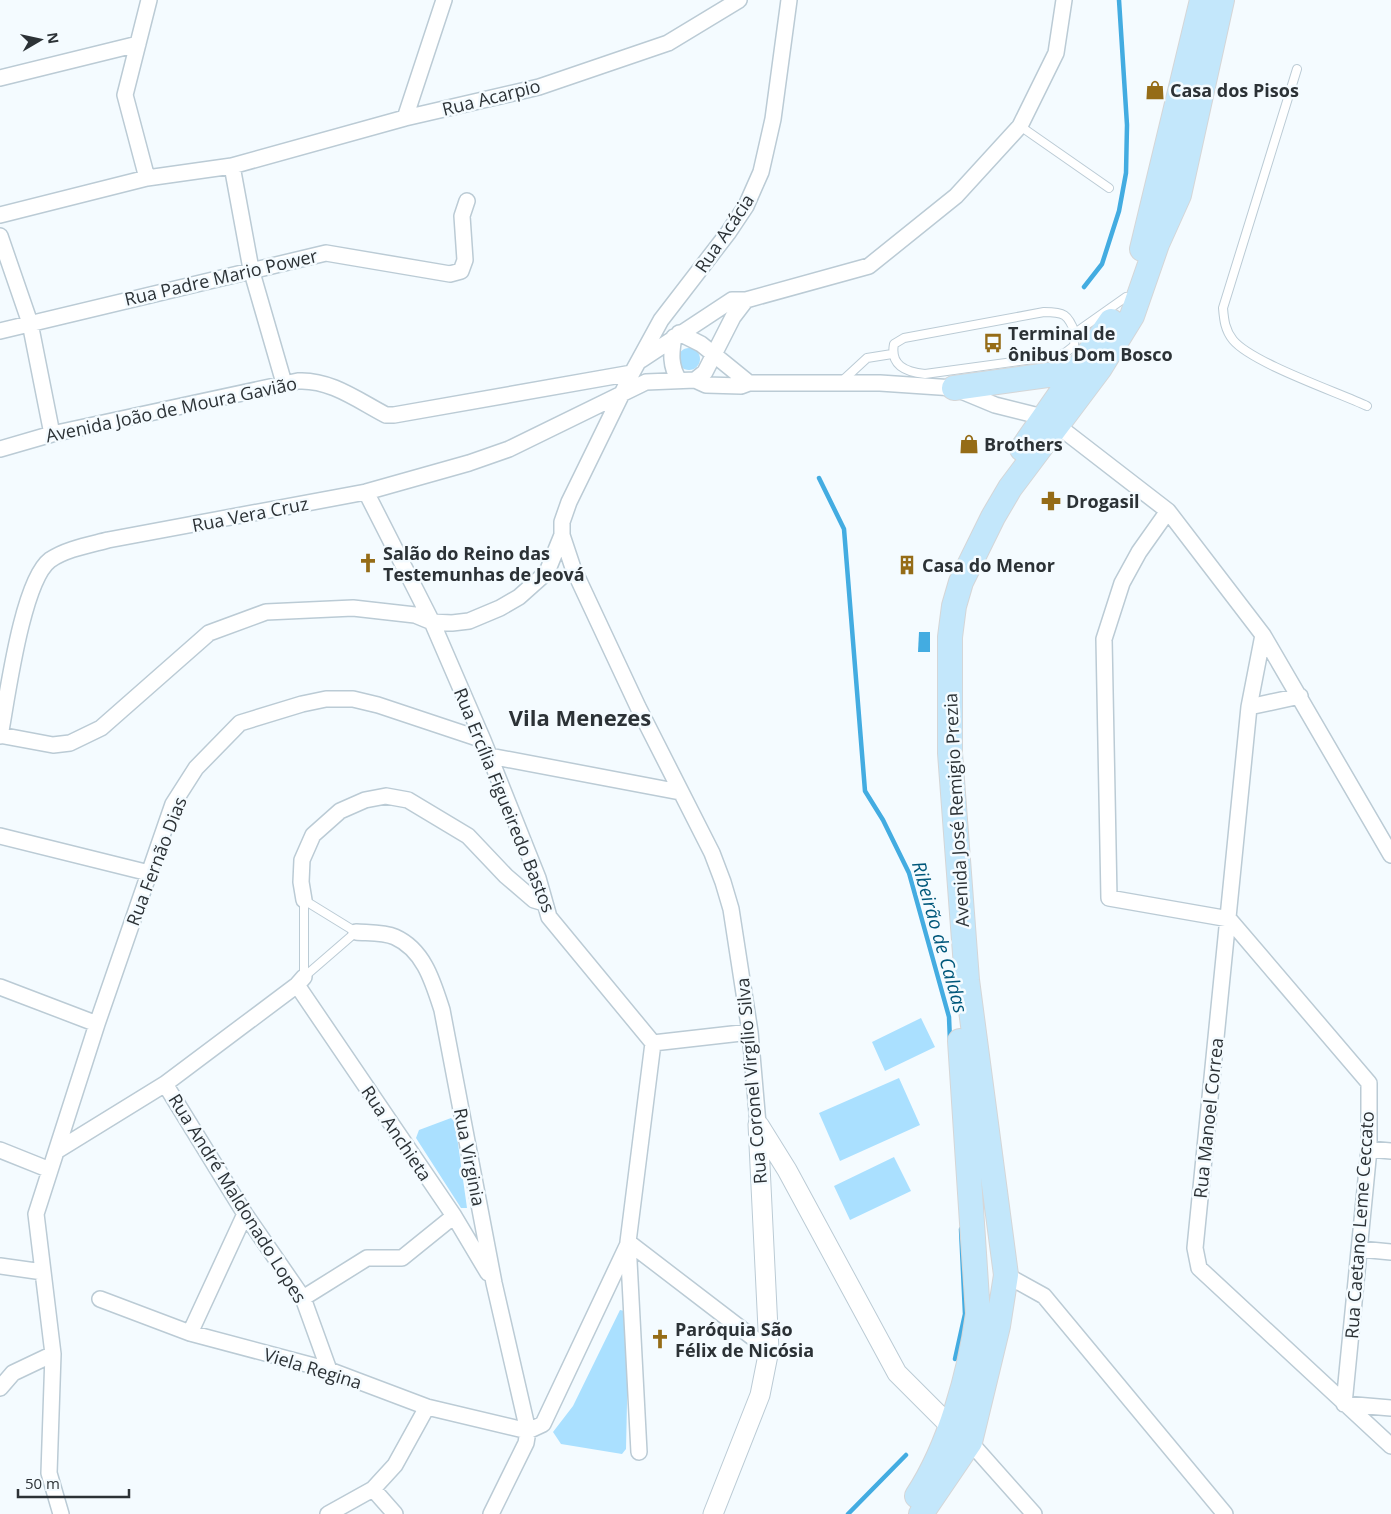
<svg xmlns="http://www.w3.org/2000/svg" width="1391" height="1514" viewBox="0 0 1391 1514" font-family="'Open Sans',sans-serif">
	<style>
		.green { fill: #aae0ff }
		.water { fill: #43ace1 }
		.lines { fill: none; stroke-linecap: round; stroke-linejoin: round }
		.stream { stroke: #43ace1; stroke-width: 4.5 }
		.service-casing { stroke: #bbcbd5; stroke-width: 10 }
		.minor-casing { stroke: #bbcbd5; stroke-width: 18 }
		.tertiary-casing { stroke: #bbcbd5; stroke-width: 21 }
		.primary-casing { stroke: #d5d6d7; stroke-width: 26 }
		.service { stroke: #fff; stroke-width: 8 }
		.minor { stroke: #fff; stroke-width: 15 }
		.tertiary { stroke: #fff; stroke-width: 19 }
		.primary { stroke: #c3e7fb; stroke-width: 24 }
		.labels { text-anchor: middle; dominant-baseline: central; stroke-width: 5; stroke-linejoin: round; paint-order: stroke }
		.poi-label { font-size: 18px; font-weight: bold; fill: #2c3236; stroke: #f4fbff; text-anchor: start }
		.street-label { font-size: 18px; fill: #2c3236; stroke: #f4fbff }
		.water-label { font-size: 19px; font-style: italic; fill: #00587b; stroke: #f4fbff }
		.district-label { font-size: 22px; font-weight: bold; fill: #2c3236; stroke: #f4fbff }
	</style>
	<rect width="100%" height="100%" fill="#f4fbff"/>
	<path class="green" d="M678 359a11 11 0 1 1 22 0a11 11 0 1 1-22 0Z
		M921,1018L935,1047L885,1071L872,1042Z
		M899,1078L920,1125L840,1161L819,1113Z
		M451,1118L455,1122L467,1208H461L416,1138L419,1130Z
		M894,1157L911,1191L850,1220L834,1186Z
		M620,1310L629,1312L626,1449L622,1454L561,1444L553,1432L573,1406Z"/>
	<path class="water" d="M919,632H930V652H918Z"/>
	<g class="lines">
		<path class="stream" d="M1084,287L1102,264L1119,211L1126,173L1127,125L1119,0
			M819,478L844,529L865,791L883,820L909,873L949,1017L950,1041
			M955,1359L965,1314L961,1229
			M848,1514L906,1455"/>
		<defs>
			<path id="service" d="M1297,69L1223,308C1224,320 1225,330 1233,340C1252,363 1337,392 1367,406
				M1020,126L1109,188
				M1075,333C1068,314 1064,312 1044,312L904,338L894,344C890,365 905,372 925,374L1056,356L1065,353L1074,346L1075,333L1126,297
				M841,382L867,358L892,354
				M304,900L356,932L304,977Z"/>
			<path id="minor" d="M0,78L138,44
				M405,118L444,0
				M232,166L251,269L284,383
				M147,178L125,95L149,0
				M0,215L147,178L232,166L405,118L539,87L668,43L739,0
				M0,236L30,323L52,434
				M0,331L326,253L450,274L461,271L465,260L462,216L467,201
				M679,333L701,344L749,383
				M674,337C671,353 670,366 679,380
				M641,360L732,300H746L869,266L956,196L1020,126L1056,53L1064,0
				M695,380L705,372L733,317L746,300
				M0,449L52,434L298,381C330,379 359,401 386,415H394L632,373
				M366,492L432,622L483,740L538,878L549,917L653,1043L628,1242L639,1452
				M1168,511L1139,552L1122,583L1104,639L1109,898L1229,919L1369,1083V1149L1344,1404L1391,1408
				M1263,635L1249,707L1195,1248L1199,1268L1391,1446
				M1249,707L1300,696
				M0,735L53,745L70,743L101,728L209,633L266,612L353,608L415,615L432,622L452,623L469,621L500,608L519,597L547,572L562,535
				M0,736C7,699 22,581 50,560C66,549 89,545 108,540L366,492L469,463L509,449L646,382L695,380L706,385L741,386L749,383H880L954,388L995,405L1043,417L1058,426L1168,511L1263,635L1391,855
				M490,756L680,792
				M0,836L149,873
				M304,900L301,882L302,860L313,835L340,811L365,800L386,796L408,800L468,836L506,876L534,900L544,903
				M356,932C368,933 384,932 395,937C424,950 433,982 442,1010L494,1283L528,1431L526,1443L491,1514
				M297,985L454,1216L488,1273
				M0,987L97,1024
				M653,1043L750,1032
				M165,1084L245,1214L303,1298L329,1370
				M758,1124L750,1032L731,909L723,882L712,853L638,707L573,568L562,535V522L569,502L632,373L661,320L728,233L746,206L761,172L773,119L789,0
				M1369,1149L1391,1151
				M0,1150L50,1170
				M58,1150L165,1084L297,985L304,977
				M628,1242L769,1350
				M1360,1249L1391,1252
				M0,1266L43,1272
				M1006,1275L1044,1296L1225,1514
				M303,1298L367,1258H402L454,1216
				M100,1299L190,1333L329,1370L427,1407L528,1431
				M190,1333L245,1214
				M0,1388L13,1373L53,1354
				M528,1431L543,1424L628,1244
				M970,1442L1034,1514
				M373,1489L395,1514
				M61,1514L49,1473L53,1354L36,1214L97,1024L173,804L196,768L240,723L302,704L326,699H353L378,705L483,740
				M328,1514L373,1489L395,1465L427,1407"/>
			<path id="tertiary" d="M759,1125L787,1170L897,1373L950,1426
				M713,1514L760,1395L769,1350L758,1124"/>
			<path id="primary" d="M1142,249L1202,0
				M954,388L1077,371
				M1022,449L1111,321
				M917,1496C950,1446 970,1372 978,1314L960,1041
				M921,1514L970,1442L998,1326L1006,1275L967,980L950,753V637L954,606L961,582L993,517L1010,488L1100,368L1132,316L1157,244L1179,195L1222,0"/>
		</defs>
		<use href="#service" class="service-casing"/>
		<use href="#minor" class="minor-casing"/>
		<use href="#tertiary" class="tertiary-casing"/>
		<use href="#primary" class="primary-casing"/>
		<use href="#service" class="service"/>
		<use href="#minor" class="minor"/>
		<use href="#tertiary" class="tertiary"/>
		<use href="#primary" class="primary"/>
	</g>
	<defs>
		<symbol id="shop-bare" viewBox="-9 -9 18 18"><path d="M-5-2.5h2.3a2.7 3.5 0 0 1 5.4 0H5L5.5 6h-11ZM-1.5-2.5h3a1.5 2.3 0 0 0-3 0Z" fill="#956c17" stroke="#f4fbff" stroke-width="2.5" paint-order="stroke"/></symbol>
		<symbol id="bus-bare" viewBox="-9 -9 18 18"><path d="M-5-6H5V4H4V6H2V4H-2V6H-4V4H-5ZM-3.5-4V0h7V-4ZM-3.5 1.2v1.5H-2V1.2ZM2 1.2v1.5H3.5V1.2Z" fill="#956c17" stroke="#f4fbff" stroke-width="2.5" paint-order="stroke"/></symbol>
		<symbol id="pharmacy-bare" viewBox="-9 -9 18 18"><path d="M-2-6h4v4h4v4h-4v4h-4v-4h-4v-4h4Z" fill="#956c17" stroke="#f4fbff" stroke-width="2.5" paint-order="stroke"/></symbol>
		<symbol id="church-bare" viewBox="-9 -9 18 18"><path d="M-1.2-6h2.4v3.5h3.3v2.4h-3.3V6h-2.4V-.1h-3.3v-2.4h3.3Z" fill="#956c17" stroke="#f4fbff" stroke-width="2.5" paint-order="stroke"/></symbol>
		<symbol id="building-bare" viewBox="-9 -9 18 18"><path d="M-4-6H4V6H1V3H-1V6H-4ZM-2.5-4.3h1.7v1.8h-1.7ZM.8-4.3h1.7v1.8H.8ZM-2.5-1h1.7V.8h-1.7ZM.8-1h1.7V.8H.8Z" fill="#956c17" stroke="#f4fbff" stroke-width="2.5" paint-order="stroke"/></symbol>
	</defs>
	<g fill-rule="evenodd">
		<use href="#shop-bare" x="1141" y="76" width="28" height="28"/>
		<use href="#bus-bare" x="979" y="329" width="28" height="28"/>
		<use href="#shop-bare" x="955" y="430" width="28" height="28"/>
		<use href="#pharmacy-bare" x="1037" y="487" width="28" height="28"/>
		<use href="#church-bare" x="354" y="549" width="28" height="28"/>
		<use href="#building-bare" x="893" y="551" width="28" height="28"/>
		<use href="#church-bare" x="646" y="1325" width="28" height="28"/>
	</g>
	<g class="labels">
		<g class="poi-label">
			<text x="1170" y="90">Casa dos Pisos</text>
			<text x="1008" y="333">Terminal de<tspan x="1008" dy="21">ônibus Dom Bosco</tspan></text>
			<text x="984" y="444">Brothers</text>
			<text x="1066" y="501">Drogasil</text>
			<text x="383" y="553">Salão do Reino das<tspan x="383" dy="21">Testemunhas de Jeová</tspan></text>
			<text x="922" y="565">Casa do Menor</text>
			<text x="675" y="1329">Paróquia São<tspan x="675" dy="21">Félix de Nicósia</tspan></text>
		</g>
		<g class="street-label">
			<text transform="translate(491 97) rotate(-14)">Rua Acarpio</text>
			<text transform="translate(724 233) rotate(-56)">Rua Acácia</text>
			<text transform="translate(221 277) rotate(-13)">Rua Padre Mario Power</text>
			<text transform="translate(171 409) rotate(-12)">Avenida João de Moura Gavião</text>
			<text transform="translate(250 514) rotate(-11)">Rua Vera Cruz</text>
			<text transform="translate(505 800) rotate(68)">Rua Ercília Figueiredo Bastos</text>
			<text transform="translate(956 810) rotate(-93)">Avenida José Remigio Prezia</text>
			<text transform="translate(156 861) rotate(-69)">Rua Fernão Dias</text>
			<text transform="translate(751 1081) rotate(-95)">Rua Coronel Virgílio Silva</text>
			<text transform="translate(1208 1118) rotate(-84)">Rua Manoel Correa</text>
			<text transform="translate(397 1133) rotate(56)">Rua Anchieta</text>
			<text transform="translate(470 1157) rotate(79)">Rua Virginia</text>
			<text transform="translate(238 1198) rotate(58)">Rua André Maldonado Lopes</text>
			<text transform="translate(1359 1225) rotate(-86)">Rua Caetano Leme Ceccato</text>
			<text transform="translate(313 1368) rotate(17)">Viela Regina</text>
		</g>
		<g class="water-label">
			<text transform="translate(940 937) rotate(74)">Ribeirão de Caldas</text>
		</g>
		<g class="district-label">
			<text x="580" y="717">Vila Menezes</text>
		</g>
	</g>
	<g transform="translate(40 40) rotate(81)" stroke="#f4fbff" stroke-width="4" paint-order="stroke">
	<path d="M0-4L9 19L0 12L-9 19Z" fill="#2c3236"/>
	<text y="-8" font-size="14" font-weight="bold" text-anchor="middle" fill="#2c3236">N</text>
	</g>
	<path d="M18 1489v8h111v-8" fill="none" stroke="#2c3236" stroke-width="2.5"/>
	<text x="25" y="1489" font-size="15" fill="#2c3236" stroke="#f4fbff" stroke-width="4" paint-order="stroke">50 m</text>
</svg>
